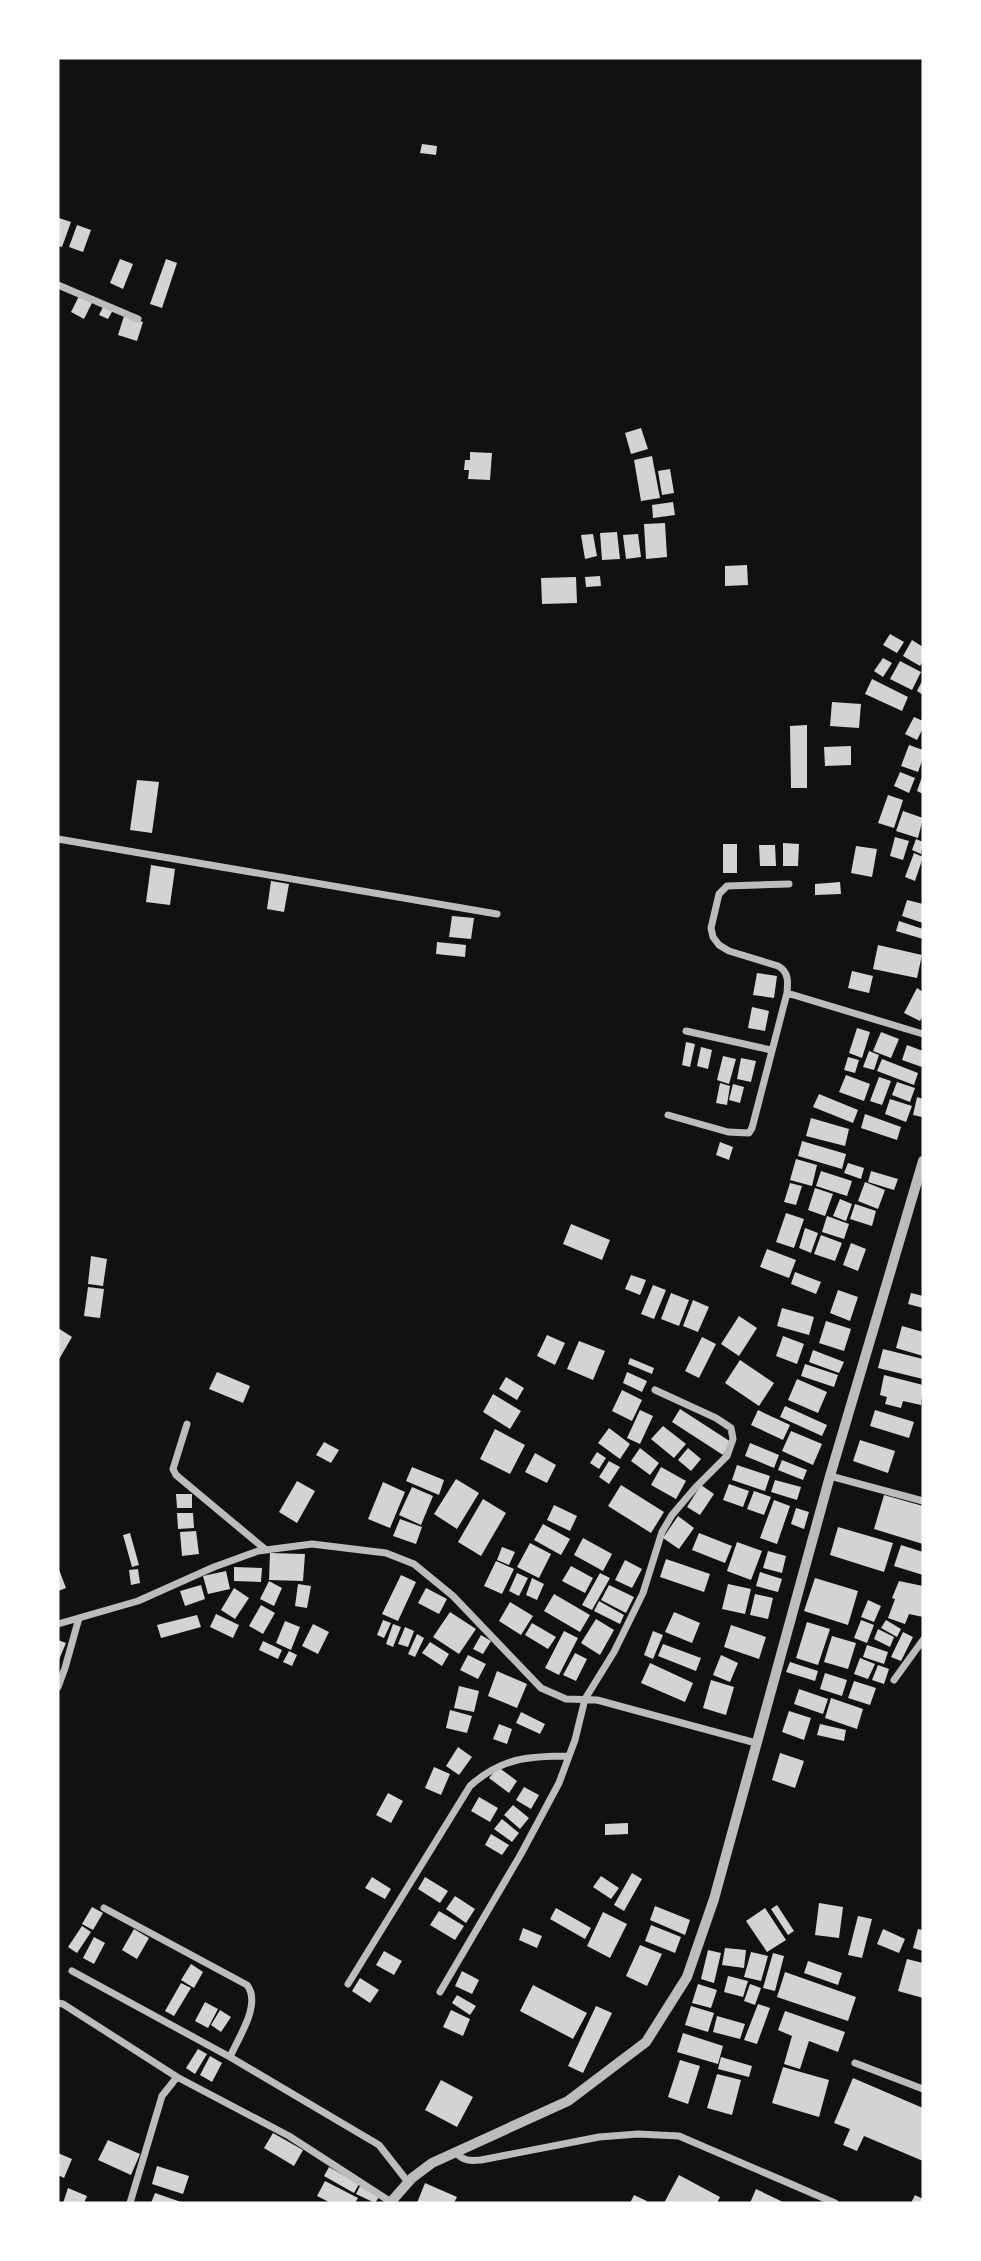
<svg xmlns="http://www.w3.org/2000/svg" width="981" height="2261" viewBox="0 0 981 2261" font-family="Lato,sans-serif">
	<style>
		.building { fill: #d3d3d3 }
		.lines { fill: none; stroke-linecap: round; stroke-linejoin: round }
		.minor { stroke: #bcbcbc; stroke-width: 7 }
		.tertiary { stroke: #bcbcbc; stroke-width: 10 }
	</style>
	<rect width="100%" height="100%" fill="#111"/>
	<path class="building" d="M422,144L437,146L436,155L420,153Z
		M59,218L71,222L62,247L58,246Z
		M77,225L91,230L83,252L69,247Z
		M120,259L133,264L123,289L110,283Z
		M166,259L177,263L162,308L150,304Z
		M79,296L92,303L84,319L71,312Z
		M104,305L113,310L108,319L99,315Z
		M124,316L143,322L137,341L118,335Z
		M641,428L648,449L631,454L625,433Z
		M470,452L492,453L490,480L468,479L469,470H464L465,460H470Z
		M652,456L660,498L641,501L634,460Z
		M670,469L674,493L662,495L658,471Z
		M673,502L675,515L653,518L652,505Z
		M665,523L667,557L646,559L644,524Z
		M617,532L620,559L602,560L600,533Z
		M593,534L597,556L585,559L581,535Z
		M638,534L641,557L626,559L623,535Z
		M747,565L748,585L725,586V566Z
		M600,576L601,586L586,587L585,577Z
		M576,577L577,603L542,604L541,578Z
		M890,634L904,642L897,653L883,645Z
		M912,640L923,647V661L920,666L903,656Z
		M883,658L892,663L883,677L874,671Z
		M900,661L921,672L912,690L890,679Z
		M872,679L908,697L902,711L865,694Z
		M923,679V695L917,691Z
		M832,702L861,704L859,728L830,726Z
		M914,717L923,721V728L917,740L905,734Z
		M807,725V788H791L790,726Z
		M909,745L923,750V758L918,772L901,766Z
		M851,746V765L825,766L824,747Z
		M900,772L915,778L909,793L894,786Z
		M923,774V794L917,791Z
		M137,780L159,782L152,833L130,830Z
		M888,795L903,800L894,828L878,823Z
		M903,811L923,818L918,838L896,831Z
		M895,837L909,841L903,860L890,856Z
		M916,839L923,842L921,854L912,850Z
		M783,843L799,844L798,866H783Z
		M723,844H737V873H723Z
		M759,845H775L776,866H760Z
		M856,846L877,849L872,877L851,873Z
		M914,853L923,857L915,881L905,877Z
		M151,865L175,869L170,905L146,902Z
		M271,881L289,884L284,912L267,909Z
		M840,882L841,894L815,895V884Z
		M907,900L923,904V923L902,916Z
		M452,916L474,918L471,939L449,937Z
		M899,921L923,929V939L896,931Z
		M437,942L466,945L465,957L436,954Z
		M878,945L922,955L917,978L873,969Z
		M852,971L873,976L869,993L848,988Z
		M757,973L777,976L774,998L753,995Z
		M917,988L923,992V1015L920,1021L904,1013Z
		M752,1007L769,1011L765,1031L748,1028Z
		M857,1028L870,1032L862,1058L849,1053Z
		M881,1032L899,1039L891,1058L873,1051Z
		M686,1042L695,1044L690,1067L682,1065Z
		M907,1045L923,1051L922,1067L902,1060Z
		M701,1047L712,1050L708,1069L697,1066Z
		M869,1051L879,1055L874,1070L863,1067Z
		M723,1056L736,1059L729,1084L717,1080Z
		M848,1057L859,1060L855,1073L844,1070Z
		M741,1058L756,1061L751,1082L737,1079Z
		M882,1059L918,1073L914,1085L877,1071Z
		M846,1075L870,1084L864,1101L839,1092Z
		M879,1077L891,1081L882,1105L870,1101Z
		M897,1082L915,1088L910,1102L892,1095Z
		M720,1083L730,1086L727,1105L716,1103Z
		M733,1084L744,1087L740,1103L729,1100Z
		M819,1094L858,1110L853,1123L813,1107Z
		M917,1097L923,1099L922,1117L913,1115Z
		M890,1099L912,1106L906,1122L885,1114Z
		M865,1114L901,1127L897,1140L861,1128Z
		M811,1118L849,1129L845,1146L806,1136Z
		M802,1141L846,1154L842,1169L798,1156Z
		M720,1142L733,1147L729,1160L716,1155Z
		M796,1159L817,1165L812,1186L790,1180Z
		M848,1163L864,1168L861,1179L844,1173Z
		M821,1171L852,1181L847,1196L816,1186Z
		M871,1171L898,1179L894,1190L868,1182Z
		M865,1182L885,1190L878,1209L858,1201Z
		M790,1183L802,1186L796,1205L784,1202Z
		M815,1188L833,1194L825,1216L808,1210Z
		M840,1199L852,1204L846,1221L833,1216Z
		M855,1204L876,1211L872,1226L850,1219Z
		M786,1213L804,1219L794,1248L776,1242Z
		M827,1216L849,1224L844,1239L822,1232Z
		M571,1224L610,1240L602,1260L563,1244Z
		M805,1228L818,1233L811,1253L799,1248Z
		M821,1235L842,1243L835,1261L814,1254Z
		M851,1243L866,1249L858,1271L843,1265Z
		M767,1249L796,1260L789,1278L760,1267Z
		M91,1256L107,1259L103,1286L88,1284Z
		M795,1272L821,1282L816,1294L791,1284Z
		M631,1275L646,1280L640,1295L625,1289Z
		M653,1285L666,1290L654,1319L641,1314Z
		M88,1287L104,1289L100,1318L84,1316Z
		M838,1290L858,1297L850,1321L830,1313Z
		M671,1293L689,1300L679,1326L661,1319Z
		M911,1293L923,1296V1308L908,1304Z
		M693,1300L709,1307L698,1332L683,1326Z
		M782,1308L814,1317L809,1335L777,1326Z
		M739,1316L757,1328L739,1356L721,1344Z
		M826,1321L851,1329L844,1351L819,1343Z
		M902,1326L923,1332V1356L896,1348Z
		M58,1328L72,1337L58,1361Z
		M547,1335L565,1343L555,1365L537,1356Z
		M783,1336L804,1344L797,1364L776,1356Z
		M702,1337L716,1344L699,1378L685,1371Z
		M579,1341L605,1351L593,1380L567,1369Z
		M883,1349L923,1359V1379L878,1368Z
		M813,1350L844,1362L839,1373L809,1362Z
		M630,1358L654,1368L652,1374L628,1364Z
		M740,1360L774,1383L759,1406L725,1383Z
		M805,1364L838,1375L834,1387L801,1376Z
		M217,1372L250,1386L243,1403L209,1389Z
		M627,1372L647,1381L642,1392L623,1383Z
		M884,1375L923,1385L921,1405L903,1401L901,1408L885,1404L887,1397L880,1395Z
		M506,1377L524,1388L517,1400L499,1389Z
		M797,1379L827,1392L818,1413L788,1400Z
		M622,1390L642,1400L632,1421L612,1411Z
		M493,1394L521,1411L510,1429L483,1412Z
		M785,1406L827,1425L822,1436L780,1417Z
		M680,1409L731,1442L723,1455L672,1422Z
		M640,1410L653,1416L640,1444L627,1438Z
		M758,1410L790,1425L783,1440L751,1425Z
		M875,1410L914,1422L909,1438L870,1426Z
		M663,1426L686,1444L674,1458L651,1439Z
		M609,1428L630,1444L620,1459L598,1443Z
		M495,1429L525,1445L510,1474L480,1459Z
		M791,1431L822,1444L813,1465L782,1451Z
		M860,1440L895,1451L888,1473L853,1461Z
		M324,1442L339,1450L331,1463L316,1455Z
		M750,1443L779,1455L774,1468L745,1456Z
		M640,1448L659,1463L650,1475L631,1461Z
		M688,1448L701,1459L691,1471L678,1460Z
		M597,1452L606,1458L599,1469L590,1463Z
		M535,1453L556,1465L547,1483L525,1472Z
		M782,1460L807,1470L803,1480L778,1470Z
		M609,1461L620,1467L609,1484L599,1477Z
		M737,1465L770,1476L765,1491L732,1480Z
		M412,1467L444,1480L439,1495L406,1481Z
		M661,1467L686,1481L676,1499L651,1485Z
		M456,1479L479,1493L457,1529L434,1514Z
		M775,1480L801,1487L797,1500L771,1492Z
		M297,1481L315,1491L297,1523L279,1512Z
		M383,1482L405,1492L390,1528L368,1519Z
		M729,1484L749,1491L743,1507L723,1500Z
		M621,1485L664,1512L651,1533L608,1506Z
		M701,1485L714,1494L700,1515L687,1507Z
		M412,1487L433,1496L421,1525L399,1515Z
		M754,1491L771,1497L764,1515L747,1509Z
		M176,1494H192V1508H177Z
		M884,1495L923,1506V1544L874,1529Z
		M483,1499L506,1513L481,1556L458,1542Z
		M774,1500L790,1506L777,1544L760,1538Z
		M554,1505L577,1516L570,1531L547,1520Z
		M796,1508L809,1512L804,1529L791,1524Z
		M177,1513H193L194,1528L178,1529Z
		M678,1516L694,1528L679,1549L663,1538Z
		M400,1519L422,1527L416,1544L393,1536Z
		M543,1524L570,1539L561,1555L534,1540Z
		M838,1527L893,1543L884,1572L830,1555Z
		M196,1531L199,1554L182,1556L180,1532Z
		M130,1533L139,1565L132,1567L123,1535Z
		M699,1533L732,1546L725,1563L692,1550Z
		M583,1538L612,1554L603,1571L574,1555Z
		M737,1542L762,1551L751,1580L727,1571Z
		M530,1543L551,1554L539,1578L517,1567Z
		M901,1545L923,1552V1575L894,1566Z
		M502,1547L515,1552L509,1565L497,1560Z
		M768,1551L786,1556L782,1573L763,1568Z
		M270,1553L305,1554L303,1581L269,1580Z
		M666,1559L710,1574L704,1592L660,1577Z
		M625,1560L642,1569L632,1588L615,1580Z
		M496,1561L514,1569L502,1594L484,1586Z
		M571,1566L593,1578L585,1593L562,1581Z
		M58,1567L66,1588L58,1591Z
		M234,1567L262,1568L261,1582L234,1581Z
		M138,1569L140,1583L131,1585L129,1570Z
		M226,1571L230,1589L208,1594L203,1576Z
		M760,1572L782,1579L778,1592L756,1586Z
		M517,1573L528,1578L519,1596L509,1591Z
		M600,1573L610,1578L592,1610L582,1605Z
		M401,1575L416,1582L398,1621L382,1614Z
		M532,1578L544,1584L537,1600L526,1595Z
		M815,1578L858,1591L848,1625L804,1611Z
		M269,1581L282,1588L274,1606L260,1599Z
		M899,1581L923,1586V1617L909,1614L905,1624L888,1618L895,1599L892,1598Z
		M298,1584L311,1586L307,1608L295,1606Z
		M728,1584L751,1589L745,1614L722,1609Z
		M201,1585L205,1599L185,1606L180,1591Z
		M609,1585L634,1597L626,1613L601,1600Z
		M234,1588L249,1598L235,1619L221,1610Z
		M426,1588L447,1599L439,1614L418,1603Z
		M554,1594L590,1615L580,1632L544,1611Z
		M755,1594L773,1598L768,1619L750,1615Z
		M868,1600L881,1606L874,1622L861,1617Z
		M599,1601L624,1615L620,1624L594,1611Z
		M510,1602L533,1616L521,1635L499,1621Z
		M261,1605L275,1613L263,1634L249,1626Z
		M450,1612L476,1629L459,1654L433,1637Z
		M674,1612L700,1623L692,1643L665,1632Z
		M216,1614L239,1625L233,1638L210,1627Z
		M197,1615L201,1627L161,1638L157,1625Z
		M596,1619L614,1630L600,1655L581,1643Z
		M383,1620L391,1623L384,1638L377,1635Z
		M861,1620L874,1625L867,1643L854,1638Z
		M886,1620L901,1629L897,1637L881,1628Z
		M285,1621L300,1627L291,1650L276,1643Z
		M807,1622L830,1629L818,1665L796,1658Z
		M532,1623L556,1637L548,1649L525,1635Z
		M313,1624L329,1632L318,1654L302,1646Z
		M393,1624L401,1627L393,1647L386,1644Z
		M731,1625L766,1637L759,1659L724,1647Z
		M405,1627L414,1631L408,1647L398,1644Z
		M878,1629L894,1637L890,1647L874,1639Z
		M564,1631L578,1638L559,1675L545,1668Z
		M653,1631L663,1635L653,1659L644,1655Z
		M903,1632L913,1637L901,1661L891,1657Z
		M417,1634L424,1638L415,1657L408,1654Z
		M481,1635L491,1641L483,1654L473,1649Z
		M832,1636L856,1643L848,1669L824,1662Z
		M58,1640L66,1643L58,1662Z
		M263,1641L282,1650L278,1659L259,1650Z
		M430,1642L449,1654L442,1666L422,1653Z
		M663,1644L701,1658L696,1671L658,1656Z
		M867,1645L888,1652L884,1664L863,1657Z
		M289,1651L297,1655L292,1666L283,1662Z
		M575,1653L587,1659L576,1681L563,1675Z
		M468,1655L486,1664L478,1679L460,1670Z
		M721,1655L738,1663L730,1682L713,1675Z
		M860,1658L875,1664L868,1679L854,1674Z
		M790,1662L818,1671L815,1681L786,1672Z
		M650,1663L693,1683L685,1702L641,1683Z
		M878,1665L889,1669L884,1684L872,1680Z
		M497,1671L527,1684L517,1708L488,1696Z
		M825,1673L847,1680L842,1696L820,1689Z
		M711,1680L734,1687L726,1715L703,1708Z
		M854,1681L876,1688L870,1705L848,1698Z
		M459,1686L479,1691L474,1712L454,1708Z
		M799,1689L828,1699L823,1714L794,1704Z
		M831,1698L863,1709L857,1729L825,1718Z
		M450,1710L472,1716L467,1733L446,1728Z
		M789,1711L811,1718L804,1740L782,1732Z
		M521,1712L545,1724L540,1734L516,1723Z
		M499,1724L512,1729L507,1744L493,1739Z
		M820,1724L846,1730L844,1741L817,1735Z
		M458,1747L472,1757L459,1775L446,1766Z
		M780,1753L804,1761L795,1788L772,1780Z
		M434,1767L450,1774L441,1795L425,1788Z
		M498,1767L517,1781L509,1793L489,1778Z
		M524,1787L539,1795L531,1809L516,1800Z
		M388,1793L403,1801L391,1823L376,1815Z
		M479,1797L498,1808L490,1822L471,1811Z
		M513,1805L529,1818L520,1829L504,1815Z
		M502,1819L519,1833L512,1842L494,1829Z
		M628,1823V1834L605,1835V1824Z
		M491,1834L509,1845L502,1855L485,1845Z
		M632,1873L642,1879L624,1911L614,1905Z
		M601,1876L619,1888L611,1899L593,1887Z
		M372,1877L391,1889L385,1899L365,1888Z
		M425,1877L448,1891L440,1903L418,1889Z
		M455,1896L475,1909L466,1923L446,1909Z
		M819,1903L843,1907L839,1938L815,1935Z
		M777,1905L794,1931L788,1935L771,1909Z
		M655,1906L690,1920L685,1935L650,1920Z
		M92,1907L103,1913L93,1930L82,1924Z
		M556,1908L591,1928L585,1939L550,1919Z
		M765,1908L786,1940L767,1952L746,1921Z
		M439,1911L464,1926L455,1940L430,1925Z
		M603,1912L627,1924L610,1958L587,1946Z
		M858,1916L872,1919L862,1958L848,1955Z
		M651,1925L681,1937L675,1953L645,1941Z
		M82,1926L91,1932L77,1953L68,1947Z
		M523,1928L542,1936L537,1948L519,1940Z
		M134,1929L149,1938L137,1959L122,1950Z
		M883,1929L905,1939L899,1953L877,1944Z
		M918,1929L923,1930V1951L913,1948Z
		M94,1937L105,1943L94,1964L83,1958Z
		M640,1945L662,1954L647,1986L626,1976Z
		M725,1948L746,1950L744,1968L722,1965Z
		M708,1950L721,1953L714,1983L701,1979Z
		M384,1951L402,1961L394,1975L376,1965Z
		M751,1952L768,1956L761,1981L744,1977Z
		M773,1953L784,1956L775,1991L763,1988Z
		M907,1959L923,1963V1998L898,1991Z
		M808,1961L842,1973L838,1985L804,1973Z
		M191,1964L203,1972L194,1988L181,1980Z
		M462,1971L479,1980L472,1994L455,1986Z
		M785,1972L856,1997L848,2021L777,1997Z
		M728,1976L748,1981L743,1997L724,1992Z
		M360,1978L379,1990L370,2003L352,1991Z
		M181,1983L191,1988L174,2016L165,2011Z
		M698,1984L717,1990L711,2008L692,2003Z
		M750,1984L761,1988L755,2005L744,2001Z
		M533,1985L587,2013L573,2039L520,2011Z
		M457,1995L476,2006L470,2015L452,2003Z
		M205,2002L218,2009L208,2028L195,2021Z
		M758,2004L770,2008L757,2044L744,2040Z
		M596,2006L612,2013L583,2073L568,2066Z
		M691,2006L714,2013L708,2032L685,2025Z
		M220,2010L231,2017L221,2032L211,2025Z
		M451,2010L470,2019L463,2036L443,2027Z
		M785,2011L845,2032L838,2052L809,2041L800,2069L784,2064L792,2036L778,2030Z
		M717,2016L745,2024L740,2039L713,2032Z
		M683,2033L723,2046L718,2064L677,2052Z
		M198,2049L207,2054L195,2074L186,2068Z
		M210,2056L222,2063L212,2082L200,2075Z
		M721,2057L752,2066L749,2077L718,2069Z
		M680,2060L700,2066L688,2104L668,2097Z
		M783,2067L829,2080L819,2117L772,2103Z
		M717,2074L741,2080L732,2115L707,2108Z
		M853,2078L923,2108V2161L864,2136L857,2151L843,2145L850,2129L834,2123Z
		M441,2080L473,2097L457,2127L425,2110Z
		M273,2133L303,2150L294,2166L264,2148Z
		M108,2140L140,2154L131,2175L98,2160Z
		M58,2153L72,2159L64,2178L58,2175Z
		M157,2166L189,2176L183,2194L152,2184Z
		M329,2167L359,2184L354,2193L324,2176Z
		M679,2175L720,2197L717,2203H664Z
		M325,2181L358,2198L355,2203H331L317,2196Z
		M425,2183L457,2197L454,2203H417Z
		M360,2186L379,2197L375,2203L356,2194Z
		M68,2188L87,2196L84,2203H63Z
		M756,2189L785,2203H750Z
		M155,2193L184,2203H151Z
		M634,2195L647,2201L646,2203H630Z
		M915,2195L923,2199V2203H911Z"/>
	<g class="lines">
		<path class="minor" d="M58,285L138,319
			M58,839L497,914
			M787,993L923,1034
			M686,1031L771,1050
			M668,1115L728,1132L749,1133L752,1128L787,993C788,982 789,972 778,966L729,951L719,945L713,937L711,928L719,894L727,886L789,884
			M187,1424L173,1469L176,1475L266,1550
			M830,1476L923,1501
			M58,1624L138,1601L214,1567L258,1551L312,1544L386,1553L414,1564L453,1596L541,1688L566,1699L597,1700L756,1743
			M894,1680L923,1640
			M58,1687L65,1668L79,1618
			M104,1908L247,1985C262,2004 238,2038 230,2057
			M72,1971L230,2057L379,2145L408,2182
			M348,1984L470,1786C501,1758 528,1756 569,1756
			M440,1992L521,1854L559,1783L575,1740L585,1699L614,1652L643,1593L662,1532L672,1515L695,1488L727,1456L733,1439L731,1428L716,1418L655,1390
			M58,2003L63,2004L177,2077
			M855,2063L923,2089
			M456,2153C464,2161 470,2161 481,2160L599,2137L638,2134L679,2136L835,2203
			M130,2203L162,2096L177,2077L289,2136L391,2202"/>
		<path class="tertiary" d="M390,2203L412,2178L432,2163L568,2101L646,2042L687,1977L714,1899L830,1476L923,1161"/>
	</g>
	<rect width="981" height="2261" fill="none" stroke="#ffffff" stroke-width="119"/>
</svg>
